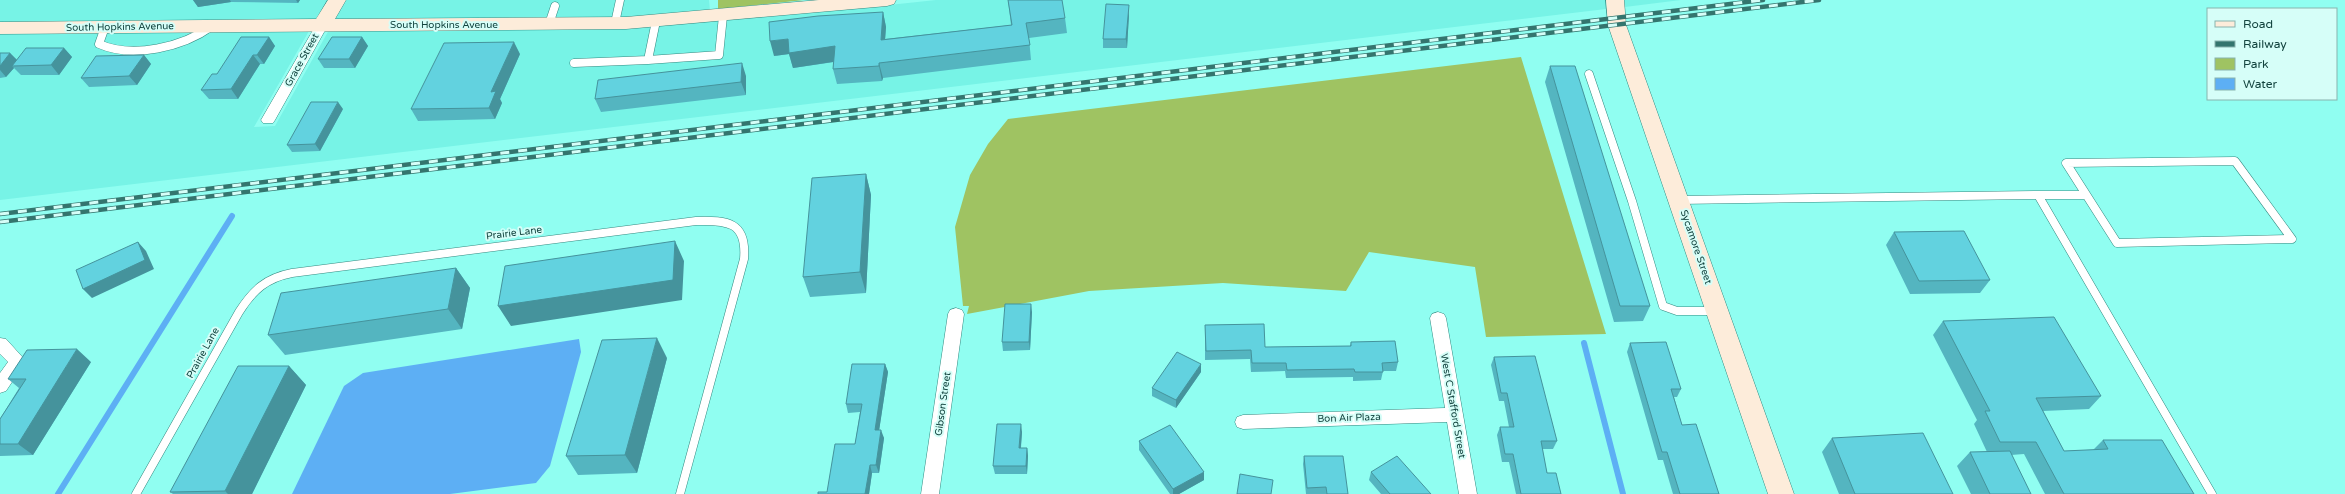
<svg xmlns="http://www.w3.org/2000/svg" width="2345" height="494" viewBox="0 0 2345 494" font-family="'Varela Round',sans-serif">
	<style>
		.built { fill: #77f3e6 }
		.green { fill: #9fc362 }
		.water { fill: #5daff4 }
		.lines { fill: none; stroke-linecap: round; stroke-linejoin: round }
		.stream { stroke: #5daff4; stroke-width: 6 }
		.lane-casing { stroke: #348a81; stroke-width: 9 }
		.street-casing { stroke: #348a81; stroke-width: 1 }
		.secondary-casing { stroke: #348a81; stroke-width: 1 }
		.lane { stroke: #fff; stroke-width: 8 }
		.street { fill: #fff; fill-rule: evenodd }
		.secondary { fill: #fdecda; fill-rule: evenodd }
		.rail-casing { stroke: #34756e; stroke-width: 4.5 }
		.rail { stroke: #d6fef8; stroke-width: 3; stroke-dasharray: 9; stroke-linecap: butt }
		.wall { fill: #54b5c0 }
		.shaded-wall { fill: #45939c }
		.building { fill: #62d2df; stroke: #45939c }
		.labels { text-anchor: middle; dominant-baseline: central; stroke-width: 4; stroke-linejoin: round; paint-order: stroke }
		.street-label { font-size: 10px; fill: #12433e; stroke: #d6fef8 }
	</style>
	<rect width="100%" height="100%" fill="#90fef1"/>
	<path class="built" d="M0,0H328L316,19L0,23Z
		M347,0H709L710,11L627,18L335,19Z
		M936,0H1606V9L0,200V34L309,31L254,127L275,126L329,30L623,29L814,13Z
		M1625,0H1681L1625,7Z"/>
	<path class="green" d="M718,0H804L718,9Z
		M1521,57L1606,334L1486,337L1475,267L1369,252L1346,291L1223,283L1089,291L967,314L969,306H963L955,227L970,175L988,144L1008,119Z"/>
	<path class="water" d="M579,339L581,352L550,466L536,483L450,494H292L344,386L363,373Z"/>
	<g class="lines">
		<path class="stream" d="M1584,343L1623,494
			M58,494L232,216"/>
		<defs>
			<path id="lane" d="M656,21L648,60L719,55L723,16
				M615,23L620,0
				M549,24L555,6
				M105,27L99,44C133,59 183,47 212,26
				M574,63L648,60
				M1589,74L1632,201L1663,306L1677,311H1715
				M2235,161L2292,239L2117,243L2066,163Z
				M2038,195H2086
				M1679,200L2038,195L2212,494
				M136,494L239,312C253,290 266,278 292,273L696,221C728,220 747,222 744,259L680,494"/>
			<path id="street" d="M322,21L328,25L275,120L273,123H263L261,120L316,25Z
				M956,308L962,310L964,314L939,494H921L948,314L950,310Z
				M1438,312L1444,314L1446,318L1477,494H1459L1447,422L1243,429L1237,427L1235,422L1237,417L1243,415L1445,408L1430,318L1432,314Z
				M0,338L6,339L26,361L6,391L0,393V373L8,362L0,354Z"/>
			<path id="secondary" d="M328,0H346L335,19L626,17L819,0H896L894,4L887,6L626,29L0,34V22L316,19Z
				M1606,0H1624L1626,25L1794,494H1768L1608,25Z"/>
		</defs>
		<use href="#lane" class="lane-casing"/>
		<use href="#street" class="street-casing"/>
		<use href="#secondary" class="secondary-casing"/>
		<use href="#lane" class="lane"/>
		<use href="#street" class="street"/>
		<use href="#secondary" class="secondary"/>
		<defs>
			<path id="rail" d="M0,214L1763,0
				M0,222L1819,0"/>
		</defs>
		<use href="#rail" class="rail-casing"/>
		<use href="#rail" class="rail"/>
	</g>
	<path class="wall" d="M193,0H300L298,3L231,2L198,7Z
		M1008,0L1065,18L1067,33L1029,38L1031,60L883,78L882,81L837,84L833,69L834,62L793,68L789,54L774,56L883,12L886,27L885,39L1011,25Z
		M1129,14L1127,48H1103V39Z
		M269,37L275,46L264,64H260L238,99H209L201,90L217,74Z
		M362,37L368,46L355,68H324L318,59Z
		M64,48L72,57L59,75H21L14,68L6,77L0,78V53H10L17,60Z
		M520,54L500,99L502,103L495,119L418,121L411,109Z
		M144,55L151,64L137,85L89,87L81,78Z
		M1550,66L1650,306L1643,321L1614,322L1545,82Z
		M746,76V95L601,112L595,99Z
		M343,109L320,151L292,152L287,145Z
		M866,174L871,195L866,293L810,297L803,277Z
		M1894,232L1990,280L1980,293L1910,294L1886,245Z
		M456,268L470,288L462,329L285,355L268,335Z
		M1032,312L1030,350L1003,351L1002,342Z
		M1943,321L2101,396L2089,409L2043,411L2064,451L2093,450L2103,440L2194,494H2045L2024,454L2011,455L2031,494H1971L1957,466L1970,452H1987L1974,424L1977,420L1933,335Z
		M1205,325L1265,347L1350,346L1351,342L1398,362L1396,371H1383L1381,380L1353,381V377L1286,378L1285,371L1251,372L1250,359L1205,360Z
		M1630,343L1681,389L1677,397H1674L1682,425L1719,494H1673L1663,460H1658L1627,352Z
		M1494,357L1557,441L1553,449H1542L1547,473L1561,494H1516L1509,462H1502L1497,435L1500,427H1509L1504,401H1499L1491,365Z
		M667,358L637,473L578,475L566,456Z
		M91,362L33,455L0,456V419L19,388L8,379Z
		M885,364L888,372L879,430L884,438L879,473H872L869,494H818L827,492L855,444L860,412L848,413L846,404Z
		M289,366L306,385L252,494H173L170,492Z
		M1201,372L1176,408L1152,396V388Z
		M1022,432L1021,448H1027L1028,456L1027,474H995L993,466Z
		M1832,438L1953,494H1839L1822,452Z
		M1139,441L1204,480L1179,494H1170L1139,450Z
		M1304,456L1348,494H1306L1303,464Z
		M1371,472L1431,494H1381L1369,480Z"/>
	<path class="shaded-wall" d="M193,0H230L231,2L198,7Z
		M296,0H300L298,3Z
		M1129,5V14L1127,48L1126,39Z
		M883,12L886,27L884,54L881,40Z
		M269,37L275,46L264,64L257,55Z
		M362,37L368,46L355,68L349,59Z
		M788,39L835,46L839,61L793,68L789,54L774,56L770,41Z
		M514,42L520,54L500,99L502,103L495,119L489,108L491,92Z
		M64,48L72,57L59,75L51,65Z
		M10,53L19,62L12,66L14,68L6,77L0,70V66Z
		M144,55L151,64L137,85L129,76Z
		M253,55L260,64L238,99L231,89Z
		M742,63L746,76V95L741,82Z
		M879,63L883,78L882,81L879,66Z
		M338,102L343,109L320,151L315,144Z
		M866,174L871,195L866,293L860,272Z
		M675,241L684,261L682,300L511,326L498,306Z
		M138,242L146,251L154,269L92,298L83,289Z
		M456,268L470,288L462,329L448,309Z
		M1031,304L1032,312L1030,350L1029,342Z
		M657,338L667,358L637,473L625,455Z
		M77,349L91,362L33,455L18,444Z
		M885,364L888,372L878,438L875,430Z
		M1201,364V372L1176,408V400Z
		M289,366L306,385L252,494H228L225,491Z
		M1021,424L1022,432L1020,456L1019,448Z
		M881,430L884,438L879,473L876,465Z
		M1027,448L1028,456L1027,474L1026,466Z
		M870,465L872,473L869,494H865Z
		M1204,472V480L1179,494H1173V489Z"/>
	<path class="building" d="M1008,0H1062L1065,18L1026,23L1030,45L879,63V66L833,69L835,46L789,53L788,39L770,41L769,22L818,16L883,12L881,40L1012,25Z
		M1106,4L1129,5L1126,39H1103Z
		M241,37H269L257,55H253L231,89L201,90L212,74H217Z
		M332,37H362L349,59H318Z
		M514,42L491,92L496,91L489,108L411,109L444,43Z
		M26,48H64L51,65L12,66Z
		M0,53H10L0,66Z
		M144,55L129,76L81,78L96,56Z
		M742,63L741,82L595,99L598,80Z
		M1550,66H1575L1650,306H1620Z
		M311,102H338L315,144L287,145Z
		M866,174L860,272L803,277L812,178Z
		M1964,231L1990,280L1919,281L1894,232Z
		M675,241L673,280L498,306L505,266Z
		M138,242L145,260L83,289L76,270Z
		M456,268L448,309L268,335L281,293Z
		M1005,304H1031L1029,342H1002Z
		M2054,317L2101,396L2036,398L2064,451L2108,449L2103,440H2162L2194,494H2064L2036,442H2000L1985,411H1990L1943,321Z
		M1264,324L1265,347L1351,346V342L1395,341L1398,362L1382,363L1383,372H1355L1354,369L1287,370L1286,363H1252L1251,350L1206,351L1205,325Z
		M657,338L625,455L566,456L602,340Z
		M1666,342L1681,389H1671L1682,425L1696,424L1719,494H1680L1667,452H1662L1630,343Z
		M77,349L18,444H0V419L26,379H8L27,350Z
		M1177,352L1201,364L1176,400L1152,388Z
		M1535,356L1557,441H1541L1547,473H1556L1561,494H1521L1513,454H1505L1500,427H1514L1507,393H1501L1494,357Z
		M852,364H885L875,430H881L876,465H870L865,494H818V492H827L835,444H855L862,404H846Z
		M238,366H289L225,491L170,492Z
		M997,424H1021L1019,448H1027L1026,466H993Z
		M1170,425L1204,472L1173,489L1139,441Z
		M1923,433L1953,494H1855L1832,438Z
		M2010,451L2031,494H1990L1970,452Z
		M1304,456H1343L1348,494H1327L1326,487L1307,488Z
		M1397,456L1431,494H1390L1371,472Z
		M1240,474L1273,480L1271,494H1237Z"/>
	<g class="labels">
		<g class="street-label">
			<text x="444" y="25">South Hopkins Avenue</text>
			<text transform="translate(120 27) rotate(-1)">South Hopkins Avenue</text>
			<text transform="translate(302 60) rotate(-61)">Grace Street</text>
			<text transform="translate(514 233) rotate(-7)">Prairie Lane</text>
			<text transform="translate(1696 247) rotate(71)">Sycamore Street</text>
			<text transform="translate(203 353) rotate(-61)">Prairie Lane</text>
			<text transform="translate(943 404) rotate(-82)">Gibson Street</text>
			<text transform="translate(1453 406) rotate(80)">West C Stafford Street</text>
			<text transform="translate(1349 418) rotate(-2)">Bon Air Plaza</text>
		</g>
	</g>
	<rect x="2207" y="8" width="130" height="92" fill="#d6fef8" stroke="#88b3ae"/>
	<rect x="2215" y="21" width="20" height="6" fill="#fdecda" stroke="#88b3ae"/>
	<text x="2243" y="28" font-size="12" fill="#12433e">Road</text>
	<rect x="2215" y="41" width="20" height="6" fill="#34756e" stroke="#88b3ae"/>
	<text x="2243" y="48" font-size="12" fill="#12433e">Railway</text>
	<rect x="2215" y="58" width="20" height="12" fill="#9fc362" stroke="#88b3ae"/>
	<text x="2243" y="68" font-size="12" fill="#12433e">Park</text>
	<rect x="2215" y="78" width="20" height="12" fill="#5daff4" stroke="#88b3ae"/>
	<text x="2243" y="88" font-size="12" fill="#12433e">Water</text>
</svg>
